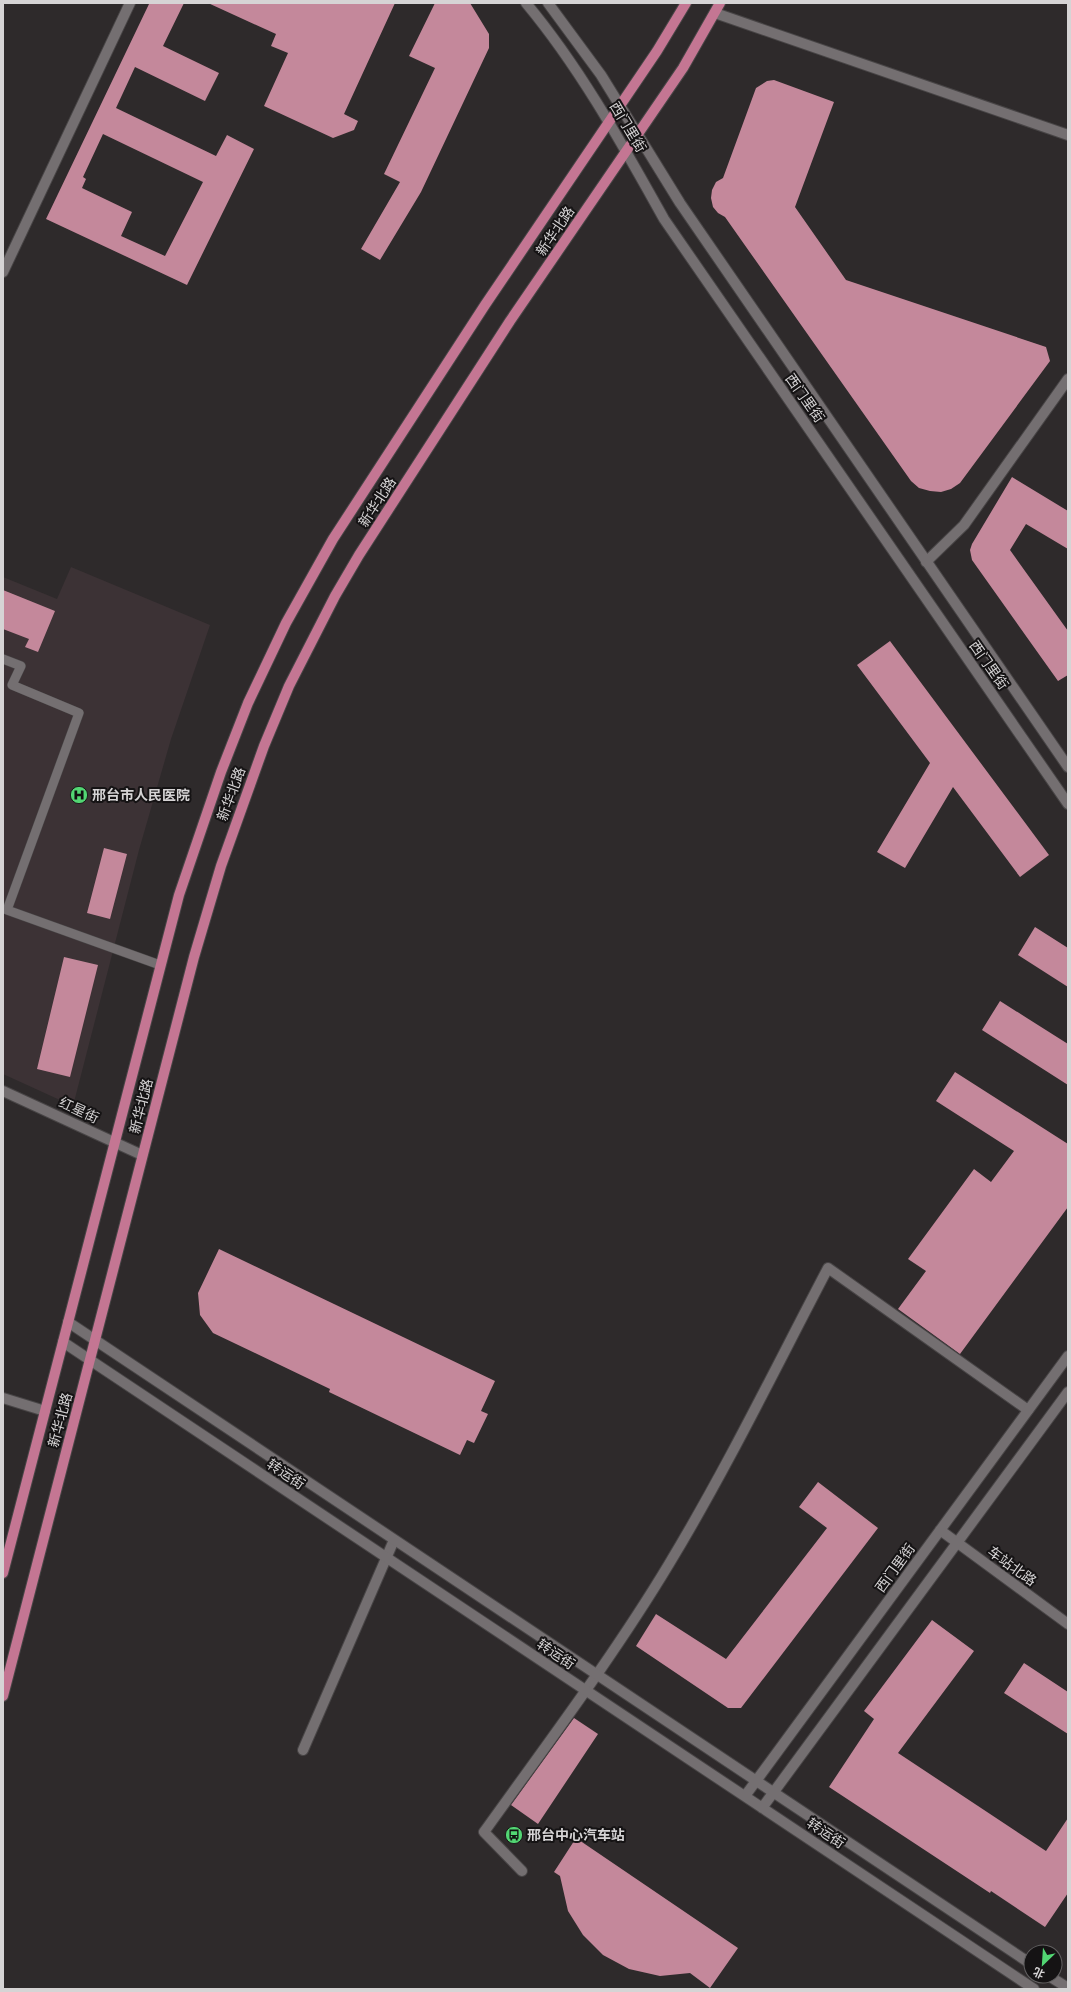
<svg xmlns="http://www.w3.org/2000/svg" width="1071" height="1992" viewBox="0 0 1071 1992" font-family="Raleway,'Noto Sans SC',sans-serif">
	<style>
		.built { fill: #3c3235 }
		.building { fill: #c4889b; fill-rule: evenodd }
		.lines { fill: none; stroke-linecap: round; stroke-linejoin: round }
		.service-casing { stroke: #484546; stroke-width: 10 }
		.minor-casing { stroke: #484546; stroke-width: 12 }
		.tertiary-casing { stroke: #484546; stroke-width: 12 }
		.primary-casing { stroke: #484546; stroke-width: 12 }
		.service { stroke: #746f71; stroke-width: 9 }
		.minor { stroke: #746f71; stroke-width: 10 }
		.tertiary { stroke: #746f71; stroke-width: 10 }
		.primary { stroke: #c47693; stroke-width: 10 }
		.labels { text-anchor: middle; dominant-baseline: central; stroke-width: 4; stroke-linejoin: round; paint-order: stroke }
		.street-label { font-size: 14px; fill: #d6d4d5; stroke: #151314 }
		.poi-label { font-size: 14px; font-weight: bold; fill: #d6d4d5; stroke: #151314; text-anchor: start }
	</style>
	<rect width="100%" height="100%" fill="#2e2a2b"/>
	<path class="built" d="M71,567L210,625L171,739L139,850L73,1106L3,1074V577L57,599Z"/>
	<path class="building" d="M155,3H184L163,46L219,73L205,101L135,67L116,108L216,156L227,135L254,149L187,285L46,219L149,4ZM103,134L203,182L165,256L121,236L132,212L82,188L86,179L83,177Z
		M208,3H395L344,114L358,121L354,130L333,138L264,106L288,53L271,46L276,34Z
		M435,3H470L489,34V48L421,192L380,260L361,249L400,182L384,174L435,68L409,56Z
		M774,80L834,102L795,207L846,280L1046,347L1050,361L960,483L951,489L941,492L930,491L919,488L911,481L725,217L718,213L713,207L711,198L712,190L716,182L723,178L756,88L767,81Z
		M1012,477L1068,511V549L1026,524L1010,550L1068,631V675L1058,681L972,560L970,550L972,544Z
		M3,590L55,611L38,652L25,647L29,639L3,629Z
		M890,641L1049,855L1020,877L953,787L905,868L877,852L930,763L857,665Z
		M104,848L127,854L110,919L87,913Z
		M1035,927L1068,948V987L1018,955Z
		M64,957L98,965L70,1077L37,1069Z
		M1000,1001L1068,1044V1085L982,1030Z
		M955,1072L1068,1144V1207L960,1354L898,1309L926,1271L908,1259L974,1169L991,1182L1014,1151L936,1101Z
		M219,1249L495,1381L481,1411L488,1414L474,1443L467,1440L460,1455L329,1392L330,1389L213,1333L200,1315L198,1293Z
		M818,1482L878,1528L741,1708H728L636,1646L656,1614L726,1659L827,1528L799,1507Z
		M932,1620L974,1651L898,1753L1046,1851L1068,1818V1893L1045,1927L991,1891L990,1893L829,1787L874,1719L864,1711Z
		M1024,1663L1068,1692V1734L1004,1693Z
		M574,1718L598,1734L538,1824L511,1805Z
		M576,1838L738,1948L710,1988L690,1973L660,1976L629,1969L603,1955L583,1935L568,1911L560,1876L554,1872Z"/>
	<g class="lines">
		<defs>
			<path id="service" d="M3,659L21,666L12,685L79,713L7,910L160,965"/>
			<path id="minor" d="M715,13L1068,135
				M3,272L130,3
				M926,562L964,525L1068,379
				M3,1398L45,1411
				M303,1750L394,1540
				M522,1871L484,1832C547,1744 613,1657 669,1564C727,1468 776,1367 828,1268L1028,1410"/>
			<path id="tertiary" d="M526,3C581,69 622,144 664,219L1068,804
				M548,3L601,75L680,203L1068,767
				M3,1091L142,1155
				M68,1322L1031,1964
				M63,1342L1034,1989
				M940,1530L1068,1624
				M745,1796L1068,1356
				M762,1808L1068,1392
				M1049,1976L1068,1988"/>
			<path id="primary" d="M3,1573L179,895L221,772L248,703L286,623L333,539L485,305L657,51L686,3
				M3,1696L194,957L221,866L264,746L289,686L335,596L359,555L510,321L683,68L720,3"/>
		</defs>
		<use href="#service" class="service-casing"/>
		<use href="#minor" class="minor-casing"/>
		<use href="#tertiary" class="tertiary-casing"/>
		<use href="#primary" class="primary-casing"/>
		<use href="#service" class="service"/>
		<use href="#minor" class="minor"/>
		<use href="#tertiary" class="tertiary"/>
		<use href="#primary" class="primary"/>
	</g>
	<defs>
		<symbol id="hospital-disc" viewBox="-11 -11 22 22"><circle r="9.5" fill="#52d673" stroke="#151314"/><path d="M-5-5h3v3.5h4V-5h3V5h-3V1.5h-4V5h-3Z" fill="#111"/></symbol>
		<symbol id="bus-disc" viewBox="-11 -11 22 22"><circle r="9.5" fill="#52d673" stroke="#151314"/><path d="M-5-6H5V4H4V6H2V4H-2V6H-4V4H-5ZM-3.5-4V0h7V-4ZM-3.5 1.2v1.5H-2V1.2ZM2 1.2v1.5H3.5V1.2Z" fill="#111"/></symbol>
	</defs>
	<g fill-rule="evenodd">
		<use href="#hospital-disc" x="69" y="785" width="20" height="20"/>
		<use href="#bus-disc" x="504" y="1825" width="20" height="20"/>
	</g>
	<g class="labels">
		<g class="street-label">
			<text transform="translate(628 127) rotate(59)">西门里街</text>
			<text transform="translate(555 231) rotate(-56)">新华北路</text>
			<text transform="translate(805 398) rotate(55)">西门里街</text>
			<text transform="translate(377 502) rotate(-57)">新华北路</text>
			<text transform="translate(989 665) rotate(55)">西门里街</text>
			<text transform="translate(231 794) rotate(-70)">新华北路</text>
			<text transform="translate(141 1106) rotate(-76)">新华北路</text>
			<text transform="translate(79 1110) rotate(25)">红星街</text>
			<text transform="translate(60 1420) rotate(-75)">新华北路</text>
			<text transform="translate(286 1474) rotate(34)">转运街</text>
			<text transform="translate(1012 1566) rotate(36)">车站北路</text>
			<text transform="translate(895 1568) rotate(-54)">西门里街</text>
			<text transform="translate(556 1654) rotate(34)">转运街</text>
			<text transform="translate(826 1833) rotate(34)">转运街</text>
		</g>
		<g class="poi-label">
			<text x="92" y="795">邢台市人民医院</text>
			<text x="527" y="1835">邢台中心汽车站</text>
		</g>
	</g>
	<rect width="1071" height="1992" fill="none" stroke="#d6d4d5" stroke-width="8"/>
	<g transform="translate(1043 1964) rotate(205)"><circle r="19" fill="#151314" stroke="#626061"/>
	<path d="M0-3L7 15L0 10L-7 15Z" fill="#52d673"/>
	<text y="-6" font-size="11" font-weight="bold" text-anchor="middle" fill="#d6d4d5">北</text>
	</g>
</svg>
